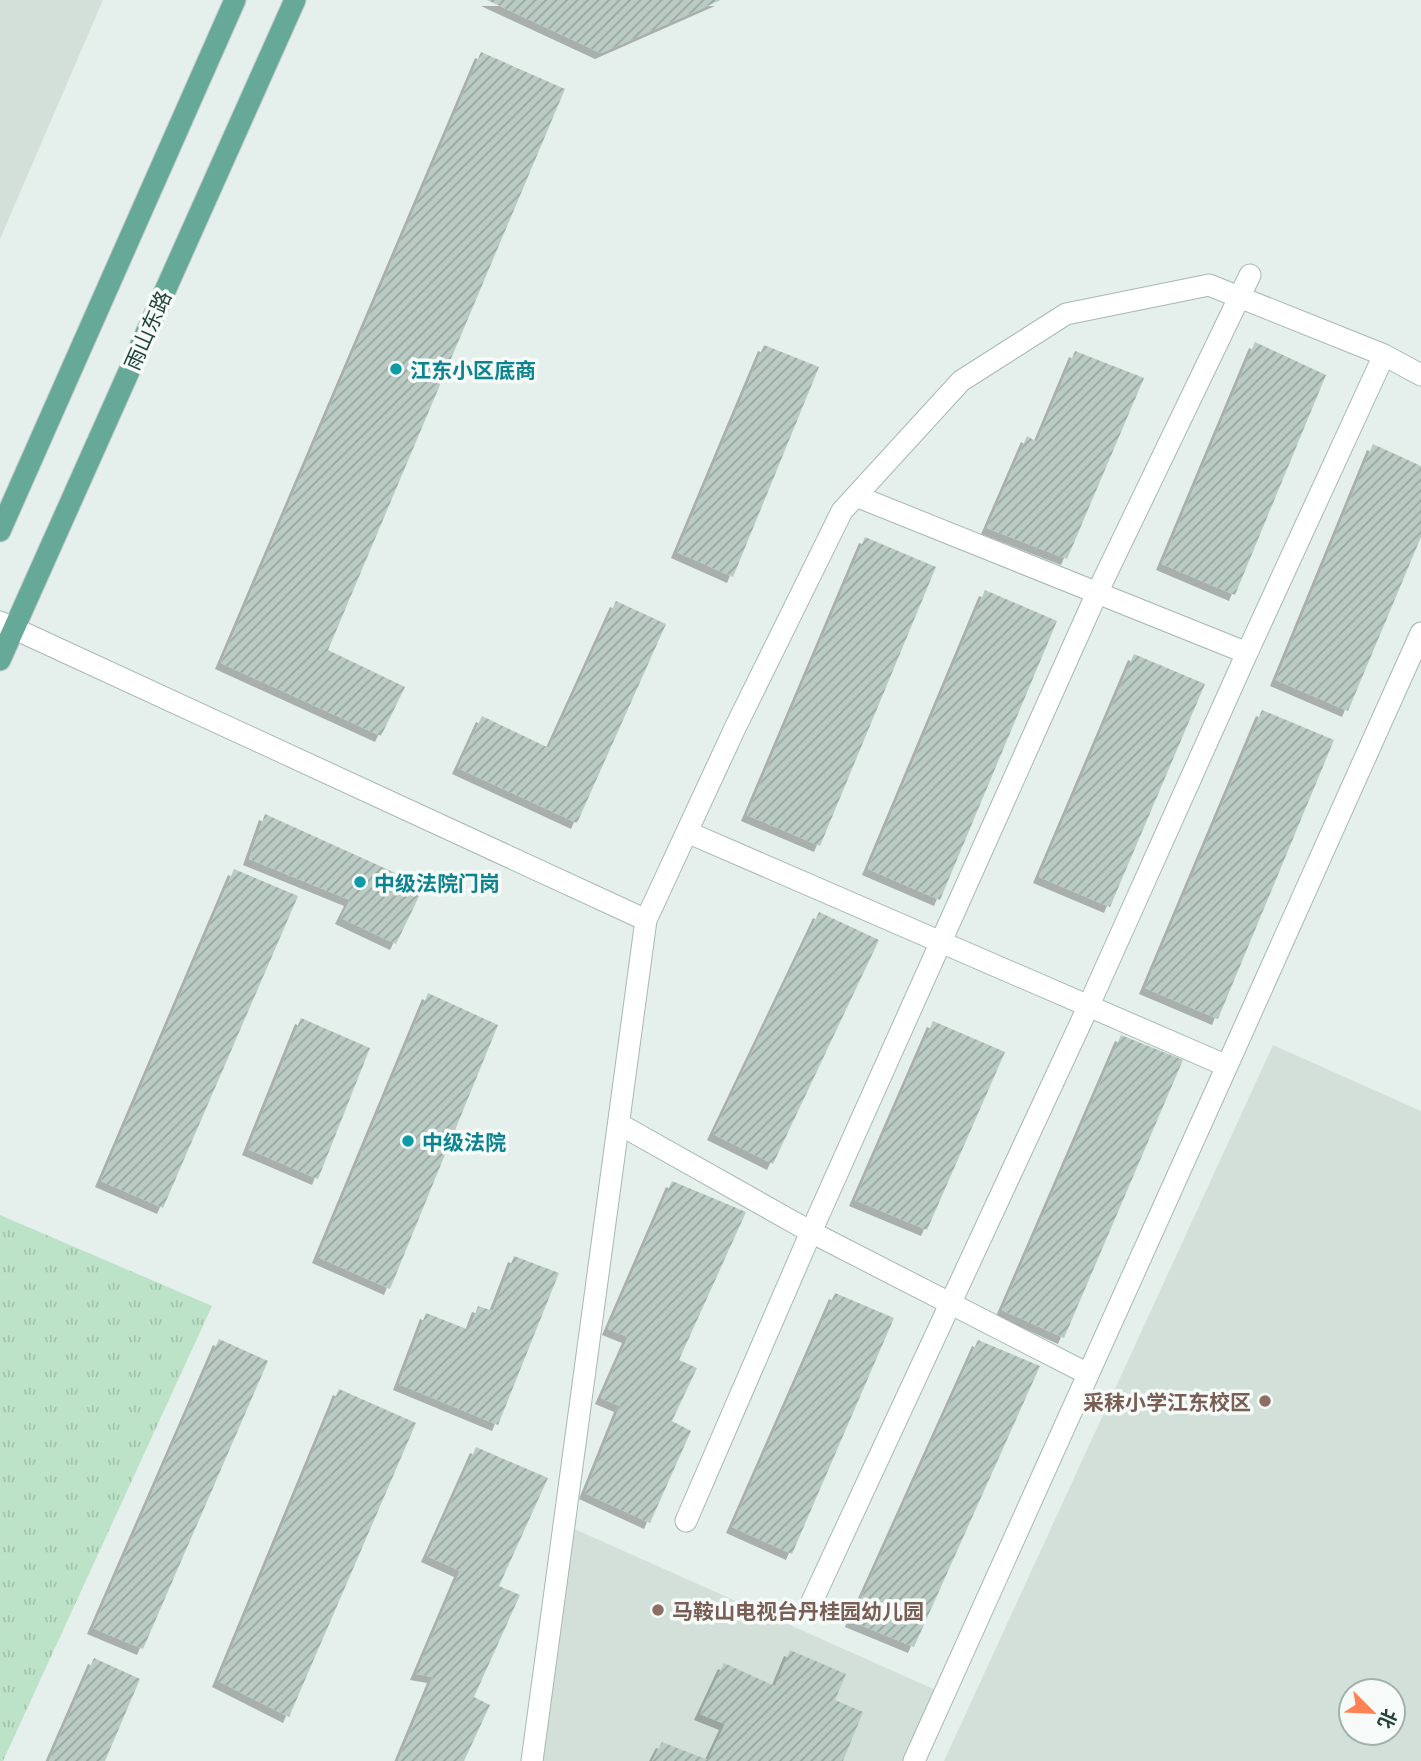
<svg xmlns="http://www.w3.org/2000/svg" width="1421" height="1761" viewBox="0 0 1421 1761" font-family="'Exo 2','Noto Sans SC',sans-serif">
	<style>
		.built { fill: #d3e0da; fill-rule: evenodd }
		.grass { fill: url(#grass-tufts) }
		.building { fill: url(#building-hatch); filter: url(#shadow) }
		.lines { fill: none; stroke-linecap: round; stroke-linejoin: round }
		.street-casing { stroke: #a7b8b3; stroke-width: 23 }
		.primary-casing { stroke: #c1cbc8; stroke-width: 23 }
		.street { stroke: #fff; stroke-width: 21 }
		.primary { stroke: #66a999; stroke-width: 21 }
		.culture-dot { fill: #0f9aa8; stroke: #f6fbf9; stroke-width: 2.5 }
		.education-dot { fill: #8d6e63; stroke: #f6fbf9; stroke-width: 2.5 }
		.labels { text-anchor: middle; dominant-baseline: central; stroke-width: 7; stroke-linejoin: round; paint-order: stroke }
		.street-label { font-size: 21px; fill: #22443b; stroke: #f6fbf9 }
		.culture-label { font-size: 21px; font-weight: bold; fill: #0d838f; stroke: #f6fbf9; text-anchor: start }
		.education-label { font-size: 21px; font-weight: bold; fill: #785e54; stroke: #f6fbf9; text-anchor: end }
	</style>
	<defs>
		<pattern id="grass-tufts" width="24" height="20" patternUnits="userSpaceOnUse" patternTransform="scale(1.75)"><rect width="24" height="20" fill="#bce2c7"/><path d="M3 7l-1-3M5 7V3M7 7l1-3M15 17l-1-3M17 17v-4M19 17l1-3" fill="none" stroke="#a1c3ac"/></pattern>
		<pattern id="building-hatch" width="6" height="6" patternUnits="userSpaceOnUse" patternTransform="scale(1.75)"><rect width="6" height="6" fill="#bacbc4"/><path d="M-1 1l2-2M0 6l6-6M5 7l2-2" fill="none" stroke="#97a6a0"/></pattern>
		<filter id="shadow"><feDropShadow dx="-6" dy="6" stdDeviation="0" flood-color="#0004"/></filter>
	</defs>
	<rect width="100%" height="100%" fill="#e5efeb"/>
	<path class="built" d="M0,0H103L0,239Z
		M1273,1045L1421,1111V1761H944ZM1351,1691H1393V1733H1351Z
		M572,1528L938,1691L907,1761H539Z"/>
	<path class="grass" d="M0,1215L212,1306L3,1761H0Z"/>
	<path class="building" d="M487,0H721L601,53Z
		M481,52L565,89L328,650L405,687L381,736L221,663Z
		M1255,342L1326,375L1235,595L1162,564Z
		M764,345L819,367L733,577L677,552Z
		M1075,351L1144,378L1067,559L987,528L1027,436L1037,442Z
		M1373,444L1421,466V537L1348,711L1276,680Z
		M865,537L936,567L820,846L747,815Z
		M985,590L1057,621L940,900L868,869Z
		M616,601L666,624L577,823L458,768L482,716L549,748Z
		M1134,654L1205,684L1110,907L1039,877Z
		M1262,710L1334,740L1218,1019L1145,988Z
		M265,814L424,886L396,944L341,918L350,900L249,859Z
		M234,869L298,896L163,1208L101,1181Z
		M819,912L879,940L773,1164L713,1134Z
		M428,993L498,1025L390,1289L318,1257Z
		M301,1018L370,1048L318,1179L248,1149Z
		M933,1021L1005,1052L927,1230L855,1200Z
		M1121,1035L1183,1060L1064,1338L1002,1310Z
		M672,1181L746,1212L679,1360L697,1368L672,1421L691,1431L650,1523L585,1493L620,1406L601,1398L628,1337L608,1329Z
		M514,1256L559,1273L498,1425L399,1384L426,1313L469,1330L478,1306L493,1311Z
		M835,1293L894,1318L792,1554L732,1527Z
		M219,1339L268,1361L143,1649L93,1628Z
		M978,1340L1040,1366L914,1647L851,1621Z
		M339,1389L416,1423L289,1717L218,1681Z
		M476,1447L548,1478L499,1586L520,1595L474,1697L490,1705L464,1761H398L433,1677L416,1674L460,1571L427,1556Z
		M790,1650L846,1674L835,1700L863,1712L843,1761H652L662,1742L708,1760L725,1724L700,1714L724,1663L775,1686Z
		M94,1658L140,1679L105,1761H49Z"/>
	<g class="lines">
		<defs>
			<path id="street" d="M856,496L1247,653L1384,355
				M0,622L646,920
				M687,832L1227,1066L1421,633
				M619,1124L811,1232L1088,1374
				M686,1521L811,1232L1097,593L1250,275
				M808,1610L1089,1005L1247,653
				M532,1761L646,920L735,728L842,511L961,381L1066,314L1209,285L1384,355L1421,375
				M914,1761L1227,1066"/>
			<path id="primary" d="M0,531L235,0
				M0,660L295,0"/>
		</defs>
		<use href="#street" class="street-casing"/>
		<use href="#primary" class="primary-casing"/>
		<use href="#street" class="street"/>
		<use href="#primary" class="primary"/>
	</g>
	<g class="culture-dot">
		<circle cx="396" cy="369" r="7"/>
		<circle cx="360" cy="882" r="7"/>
		<circle cx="408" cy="1141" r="7"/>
	</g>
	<g class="education-dot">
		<circle cx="1265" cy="1401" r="7"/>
		<circle cx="658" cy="1610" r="7"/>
	</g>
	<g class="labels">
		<g class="street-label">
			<text transform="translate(147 330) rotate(-66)">雨山东路</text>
		</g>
		<g class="culture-label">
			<text x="410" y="369">江东小区底商</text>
			<text x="374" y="882">中级法院门岗</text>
			<text x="422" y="1141">中级法院</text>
		</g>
		<g class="education-label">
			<text x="1251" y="1401">采秣小学江东校区</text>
			<text x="672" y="1610" text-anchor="start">马鞍山电视台丹桂园幼儿园</text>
		</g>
	</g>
	<g transform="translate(1372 1712) rotate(114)"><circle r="33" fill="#f6fbf9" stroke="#a1b2ad" stroke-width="2"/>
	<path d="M0-5L12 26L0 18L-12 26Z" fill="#fe8254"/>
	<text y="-10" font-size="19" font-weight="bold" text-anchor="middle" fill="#22443b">北</text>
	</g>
</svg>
